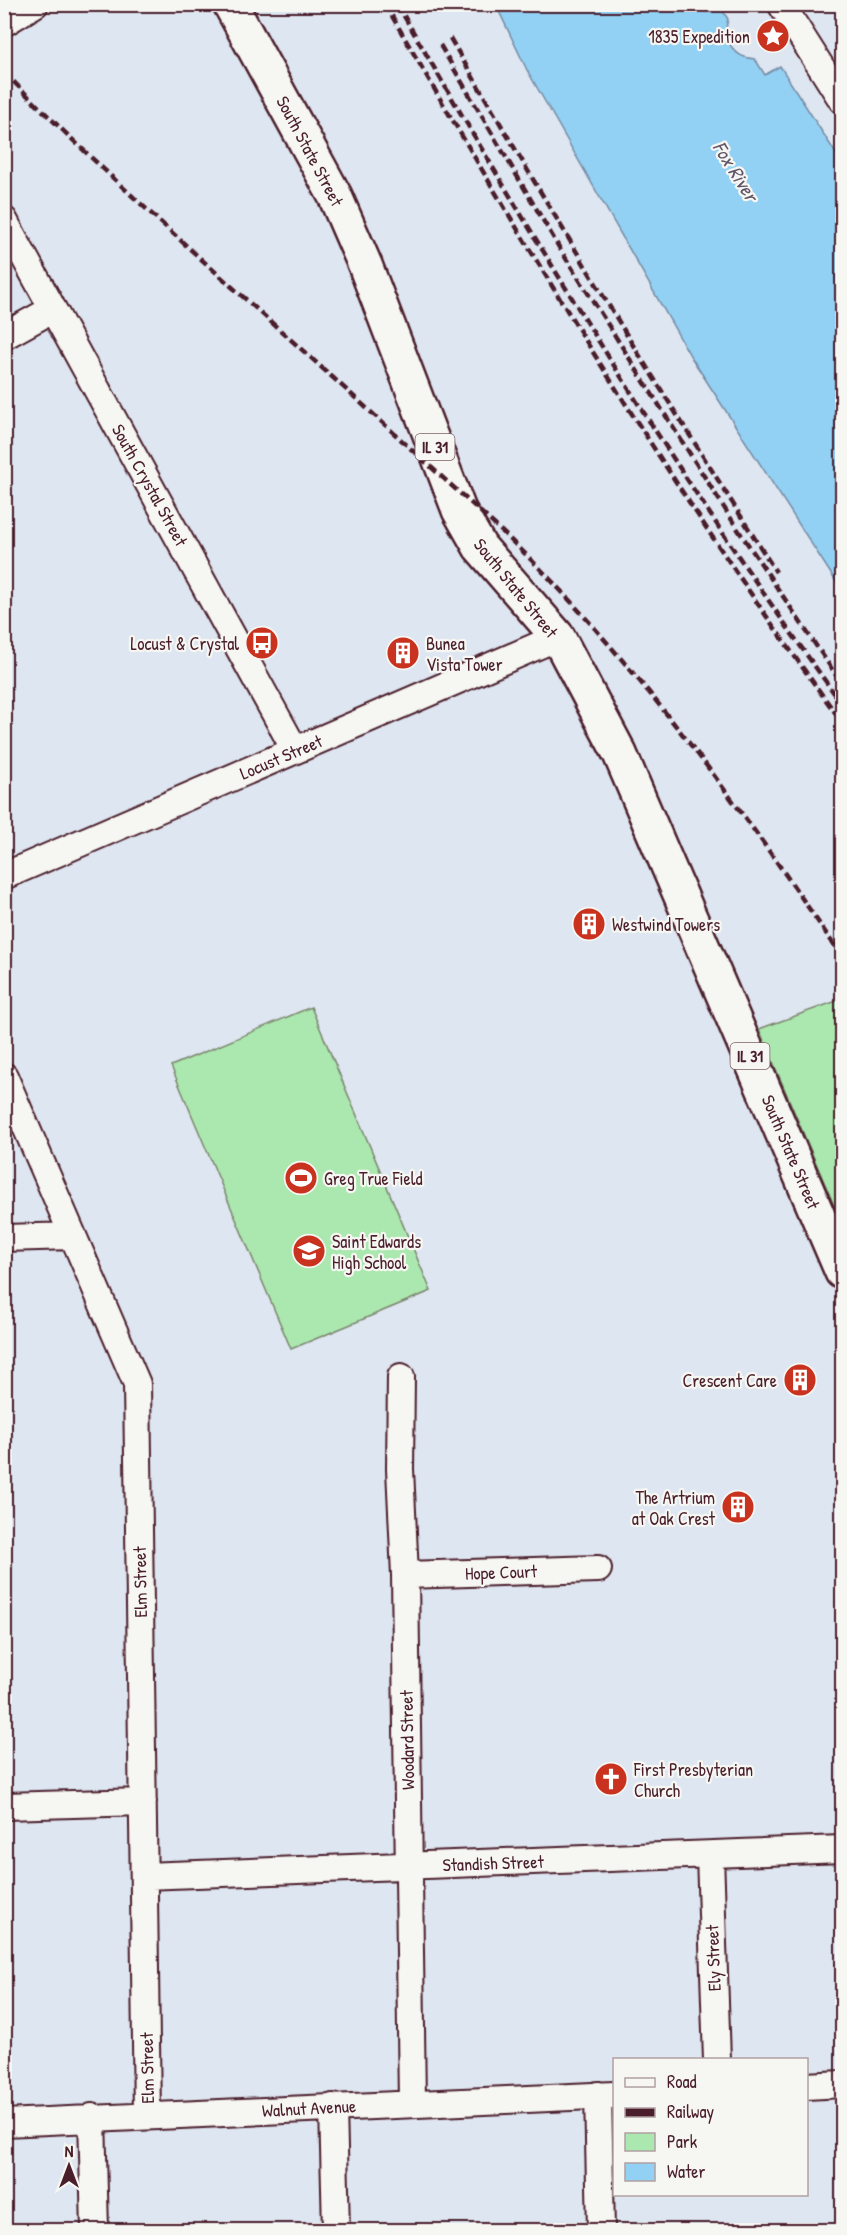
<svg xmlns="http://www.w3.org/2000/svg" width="847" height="2235" viewBox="0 0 847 2235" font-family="'Patrick Hand',sans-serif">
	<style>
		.green { fill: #abe8af; stroke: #7a846d; stroke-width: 1.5 }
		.water { fill: #92d1f3; stroke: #758aa3; stroke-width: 1.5 }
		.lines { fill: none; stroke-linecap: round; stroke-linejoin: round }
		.minor-casing { stroke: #4a1f2b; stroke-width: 30 }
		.major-casing { stroke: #4a1f2b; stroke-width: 38 }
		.minor { stroke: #f6f6f2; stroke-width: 26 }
		.major { stroke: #f6f6f2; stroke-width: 33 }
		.rail { stroke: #4a1f2b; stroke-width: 4.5; stroke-dasharray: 9 4.5; stroke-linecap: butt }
		.labels { text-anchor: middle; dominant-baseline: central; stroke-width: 4.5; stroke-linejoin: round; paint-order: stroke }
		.shield { fill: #f6f6f2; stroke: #7e6067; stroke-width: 1.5 }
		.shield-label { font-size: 16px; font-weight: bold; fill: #4a1f2b }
		.poi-label { font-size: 18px; fill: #4a1f2b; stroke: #f6f6f2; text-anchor: start }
		.street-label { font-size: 18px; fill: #4a1f2b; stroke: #f6f6f2 }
		.water-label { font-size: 20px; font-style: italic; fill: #605467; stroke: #f6f6f2 }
	</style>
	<rect width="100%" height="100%" fill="#dee6f1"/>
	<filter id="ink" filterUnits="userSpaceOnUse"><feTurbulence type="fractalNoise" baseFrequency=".0167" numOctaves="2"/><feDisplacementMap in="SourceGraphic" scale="12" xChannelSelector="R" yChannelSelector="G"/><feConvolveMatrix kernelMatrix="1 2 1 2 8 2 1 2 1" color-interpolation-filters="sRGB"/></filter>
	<g filter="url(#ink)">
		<path class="green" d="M842,999V1224L759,1029Z
			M311,1007L431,1291L291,1349L171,1066Z"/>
		<path class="water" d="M496,5H719L728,19C722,39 733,58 755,59L765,75L780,66L842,163V591L691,357L527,70Z"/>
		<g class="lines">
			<defs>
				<path id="minor" d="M781,4L842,100
					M4,23L35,4
					M4,220L295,750
					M4,336L53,309
					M4,876L558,637
					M4,1076L137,1384L147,2115
					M4,1238L72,1236
					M401,1377L400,1469L405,1575L412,2103
					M405,1575L598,1569
					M4,1806L143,1802
					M710,1856L717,2060
					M144,1876L842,1849
					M806,2086L842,2084
					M598,2095L601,2230
					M333,2107L336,2230
					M92,2117L95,2230
					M4,2123L614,2095"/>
				<path id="major" d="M230,4L335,196L365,265L459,510L480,547L558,637L620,754L842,1272"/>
			</defs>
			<use href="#minor" class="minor-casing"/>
			<use href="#major" class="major-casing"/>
			<use href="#minor" class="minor"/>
			<use href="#major" class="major"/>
			<path class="rail" d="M385,4C527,250 674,493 842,722
				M397,4C536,244 679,480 842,704
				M450,38L534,181L631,342L776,572
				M440,45L560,249L737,528L842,684
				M4,72C134,204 275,323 410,448C457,491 506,533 549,578C661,697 751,822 842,957"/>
		</g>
	</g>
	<defs>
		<symbol id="sight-disc" viewBox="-11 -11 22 22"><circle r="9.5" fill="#c8321e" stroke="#f6f6f2"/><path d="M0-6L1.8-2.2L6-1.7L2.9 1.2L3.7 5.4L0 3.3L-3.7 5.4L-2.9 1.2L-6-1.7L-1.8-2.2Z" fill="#fff"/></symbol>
		<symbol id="bus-disc" viewBox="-11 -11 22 22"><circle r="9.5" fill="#c8321e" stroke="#f6f6f2"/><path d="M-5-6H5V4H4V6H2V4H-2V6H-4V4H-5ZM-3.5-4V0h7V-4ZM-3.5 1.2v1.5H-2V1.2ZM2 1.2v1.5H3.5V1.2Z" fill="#fff"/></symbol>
		<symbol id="building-disc" viewBox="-11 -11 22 22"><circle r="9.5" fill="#c8321e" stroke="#f6f6f2"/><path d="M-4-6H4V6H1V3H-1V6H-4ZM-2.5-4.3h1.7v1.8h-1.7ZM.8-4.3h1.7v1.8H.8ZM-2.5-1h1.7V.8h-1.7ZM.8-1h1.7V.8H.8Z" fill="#fff"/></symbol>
		<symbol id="stadium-disc" viewBox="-11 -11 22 22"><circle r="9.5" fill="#c8321e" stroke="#f6f6f2"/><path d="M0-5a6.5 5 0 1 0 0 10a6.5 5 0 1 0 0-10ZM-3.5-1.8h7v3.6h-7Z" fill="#fff"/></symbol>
		<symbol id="school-disc" viewBox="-11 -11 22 22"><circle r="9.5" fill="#c8321e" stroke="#f6f6f2"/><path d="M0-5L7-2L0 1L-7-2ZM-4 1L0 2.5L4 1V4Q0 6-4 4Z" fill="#fff"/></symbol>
		<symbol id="church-disc" viewBox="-11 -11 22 22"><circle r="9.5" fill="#c8321e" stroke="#f6f6f2"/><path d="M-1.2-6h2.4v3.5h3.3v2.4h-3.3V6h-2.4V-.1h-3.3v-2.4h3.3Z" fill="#fff"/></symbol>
	</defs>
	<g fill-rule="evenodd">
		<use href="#sight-disc" x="754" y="17" width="38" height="38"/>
		<use href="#bus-disc" x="243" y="624" width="38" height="38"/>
		<use href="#building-disc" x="384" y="634" width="38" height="38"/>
		<use href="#building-disc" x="570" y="905" width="38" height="38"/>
		<use href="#stadium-disc" x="282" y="1159" width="38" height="38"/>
		<use href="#school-disc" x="290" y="1232" width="38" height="38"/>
		<use href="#building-disc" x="781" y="1361" width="38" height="38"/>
		<use href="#building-disc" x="719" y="1488" width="38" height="38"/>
		<use href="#church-disc" x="592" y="1760" width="38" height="38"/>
	</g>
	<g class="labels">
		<g class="shield">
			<rect x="415.5" y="434" width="39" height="26" rx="4.5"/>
			<rect x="730.5" y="1043" width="39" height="26" rx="4.5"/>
		</g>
		<g class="shield-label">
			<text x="435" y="447">IL 31</text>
			<text x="750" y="1056">IL 31</text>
		</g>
		<g class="poi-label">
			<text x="750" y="36" text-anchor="end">1835 Expedition</text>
			<text x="239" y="643" text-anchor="end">Locust &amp; Crystal</text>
			<text x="426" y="643">Bunea<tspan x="426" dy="21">Vista Tower</tspan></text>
			<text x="612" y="924">Westwind Towers</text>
			<text x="324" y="1178">Greg True Field</text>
			<text x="332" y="1241">Saint Edwards<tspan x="332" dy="21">High School</tspan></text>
			<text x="777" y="1380" text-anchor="end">Crescent Care</text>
			<text x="715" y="1497" text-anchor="end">The Artrium<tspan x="715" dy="21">at Oak Crest</tspan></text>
			<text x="634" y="1769">First Presbyterian<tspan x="634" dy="21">Church</tspan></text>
		</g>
		<g class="street-label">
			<text transform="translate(310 151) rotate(62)">South State Street</text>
			<text transform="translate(150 485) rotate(61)">South Crystal Street</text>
			<text transform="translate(516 588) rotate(51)">South State Street</text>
			<text transform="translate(281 757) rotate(-23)">Locust Street</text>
			<text transform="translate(791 1152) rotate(67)">South State Street</text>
			<text transform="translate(501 1572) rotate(-2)">Hope Court</text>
			<text transform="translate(140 1582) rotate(-91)">Elm Street</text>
			<text transform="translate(407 1740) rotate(-91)">Woodard Street</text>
			<text transform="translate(493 1863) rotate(-2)">Standish Street</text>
			<text transform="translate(713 1958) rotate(-92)">Ely Street</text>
			<text transform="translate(147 2068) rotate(-91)">Elm Street</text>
			<text transform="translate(309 2108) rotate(-3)">Walnut Avenue</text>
		</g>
		<g class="water-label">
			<text transform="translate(736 171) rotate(58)">Fox River</text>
		</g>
	</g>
	<rect width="847" height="2235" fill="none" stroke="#f6f6f2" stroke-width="24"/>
	<rect x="12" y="12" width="823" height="2211" fill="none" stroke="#4a1f2b" stroke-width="2" filter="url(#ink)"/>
	<rect x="613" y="2058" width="195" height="138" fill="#f6f6f2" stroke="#b1a0a2" stroke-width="1.5"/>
	<rect x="625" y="2078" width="30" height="9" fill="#f6f6f2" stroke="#b1a0a2" stroke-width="1.5"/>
	<text x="667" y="2088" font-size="18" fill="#4a1f2b">Road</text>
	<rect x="625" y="2108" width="30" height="9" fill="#4a1f2b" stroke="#b1a0a2" stroke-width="1.5"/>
	<text x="667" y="2118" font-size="18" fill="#4a1f2b">Railway</text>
	<rect x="625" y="2133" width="30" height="18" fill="#abe8af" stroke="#b1a0a2" stroke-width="1.5"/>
	<text x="667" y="2148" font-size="18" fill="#4a1f2b">Park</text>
	<rect x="625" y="2163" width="30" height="18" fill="#92d1f3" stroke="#b1a0a2" stroke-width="1.5"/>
	<text x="667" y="2178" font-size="18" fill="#4a1f2b">Water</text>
	<g transform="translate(69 2166)" stroke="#f6f6f2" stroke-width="4.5" paint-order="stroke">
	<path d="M0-4.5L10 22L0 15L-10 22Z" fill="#4a1f2b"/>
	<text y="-9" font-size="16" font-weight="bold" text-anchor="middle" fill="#4a1f2b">N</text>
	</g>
</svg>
